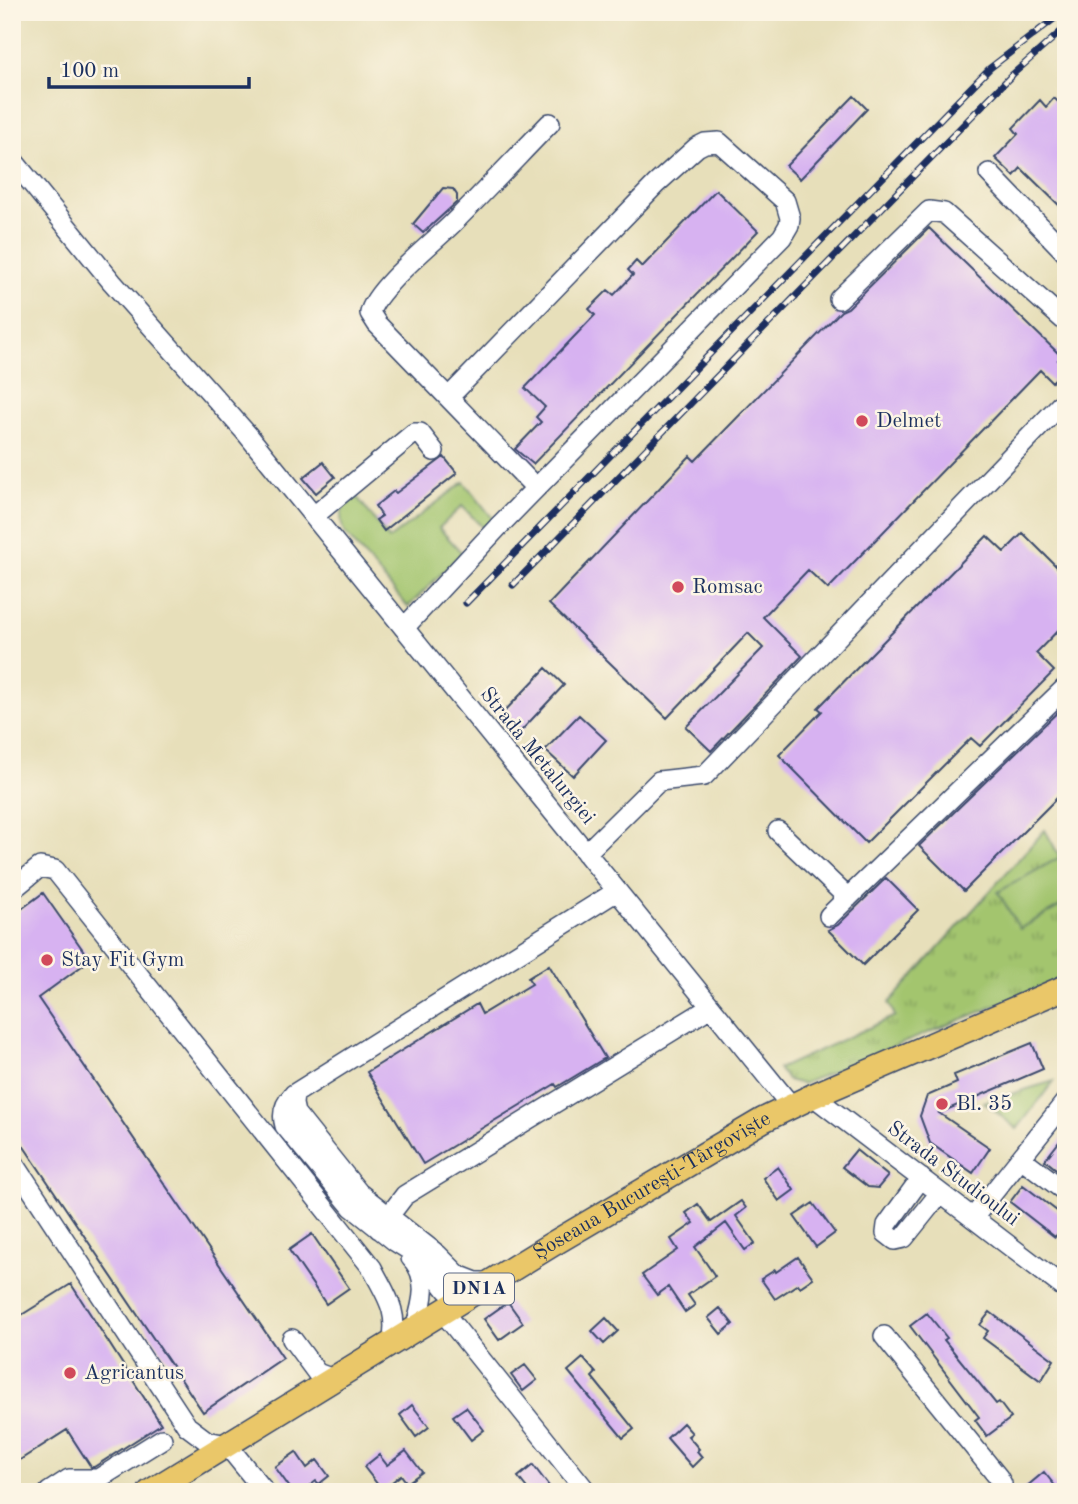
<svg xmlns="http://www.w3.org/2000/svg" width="1078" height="1504" viewBox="0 0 1078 1504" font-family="'Old Standard TT',serif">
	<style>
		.grass { fill: #a3c56e; stroke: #5f7a66; stroke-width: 2 }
		.park { fill: url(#park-tufts); stroke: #5f7a66; stroke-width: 2 }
		.building { fill: #d7b2f1 }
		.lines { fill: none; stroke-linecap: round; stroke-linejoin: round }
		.minor-casing { stroke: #3a496c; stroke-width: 22 }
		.major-casing { stroke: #3a496c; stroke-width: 27 }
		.minor { stroke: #fff; stroke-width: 19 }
		.major { stroke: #eac769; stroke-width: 24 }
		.rail-casing { stroke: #1b2f5e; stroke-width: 7 }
		.rail { stroke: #fcf5e5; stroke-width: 4.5; stroke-dasharray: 13; stroke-linecap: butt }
		.poi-dot { fill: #d1495b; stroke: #fcf5e5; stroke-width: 2.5 }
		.labels { text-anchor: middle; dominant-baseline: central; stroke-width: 5; stroke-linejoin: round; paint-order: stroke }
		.shield { fill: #fcf5e5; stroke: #5e6a86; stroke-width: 2 }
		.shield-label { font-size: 19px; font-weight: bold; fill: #1b2f5e }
		.poi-label { font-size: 21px; fill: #1b2f5e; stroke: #fcf5e5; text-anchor: start }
		.street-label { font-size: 21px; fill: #1b2f5e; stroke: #fcf5e5 }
	</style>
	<defs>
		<pattern id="park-tufts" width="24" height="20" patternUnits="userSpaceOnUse" patternTransform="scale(1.75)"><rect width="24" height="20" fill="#a3c56e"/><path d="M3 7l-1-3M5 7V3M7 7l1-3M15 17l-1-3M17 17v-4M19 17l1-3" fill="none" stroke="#84a05e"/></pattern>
	</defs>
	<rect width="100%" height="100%" fill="#fcf5e5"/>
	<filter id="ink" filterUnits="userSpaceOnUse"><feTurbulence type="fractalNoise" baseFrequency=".0143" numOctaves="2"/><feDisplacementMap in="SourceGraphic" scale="14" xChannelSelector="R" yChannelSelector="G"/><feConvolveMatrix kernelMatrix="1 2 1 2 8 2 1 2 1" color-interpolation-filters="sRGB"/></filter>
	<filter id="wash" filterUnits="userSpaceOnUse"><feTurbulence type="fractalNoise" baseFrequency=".00686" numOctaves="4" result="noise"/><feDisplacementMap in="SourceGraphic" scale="28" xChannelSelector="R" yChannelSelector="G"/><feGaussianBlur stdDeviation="1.57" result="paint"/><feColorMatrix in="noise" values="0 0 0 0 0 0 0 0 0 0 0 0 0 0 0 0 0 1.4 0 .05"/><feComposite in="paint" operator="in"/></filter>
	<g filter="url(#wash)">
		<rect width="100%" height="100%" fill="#e7dfba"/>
		<path class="grass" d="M464,482L494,520L485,530L462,506L439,528L462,553L408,607L344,532C338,517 342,503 354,493L389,539Z
			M1060,857L1066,868V903L1019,929L998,892Z"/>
		<path class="park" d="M1045,830L1060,857L998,892L1020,929L1066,903V977L802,1084L788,1080L778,1069L895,1016L889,1003Z
			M1054,1081L1017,1129L984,1102Z"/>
		<g id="blocks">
			<path class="building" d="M854,96L867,109L800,179L786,166Z
				M1054,98L1066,109V212L1021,168L1014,176L995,158L1018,134L1013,128L1040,100L1046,107Z
				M443,188L453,189L457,195V202L423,233L413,224Z
				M716,190L758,231L533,464L515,449L541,422L536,417L545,407L525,388L595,315L589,309L608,290L614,295L633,275L628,270L636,261L642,267Z
				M929,228L1062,357L1058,360L1066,367L1052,382L1040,370L828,589L808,570L763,617L802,656L711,751L686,727L763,648L748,633L667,718L549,604L690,456L695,461L841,311L848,308Z
				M444,457L457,473L384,531L376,520L382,516L375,506L394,491L396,493Z
				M323,462L335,477L316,493L303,478Z
				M1023,533L1066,576V622L1036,653L1054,671L980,746L971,738L866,843L779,755L822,711L818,708L987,536L1004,552Z
				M546,668L564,685L520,732L501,715Z
				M1066,704V789L964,891L919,846Z
				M579,715L606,740L573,776L545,750Z
				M886,878L918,910L863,965L828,930L838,925Z
				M43,893L90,960L38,998L283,1358L203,1412L12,1129V916Z
				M549,965L605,1058L557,1087L555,1084L423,1164L367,1072L477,1004L482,1014L532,984L528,978Z
				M1032,1043L1043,1069L939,1113L990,1148L973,1173L930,1143L920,1116L927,1096L957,1083L954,1075Z
				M1066,1133V1166L1061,1173L1045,1160Z
				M856,1150L888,1176L878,1188L868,1187L842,1167Z
				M778,1167L794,1190L779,1201L763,1178Z
				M1023,1185L1066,1218V1232L1061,1229L1055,1237L1010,1202Z
				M741,1201L746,1208L736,1216L755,1243L745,1250L726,1223L695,1247L715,1276L688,1295L695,1305L685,1312L668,1287L657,1295L642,1275L678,1250L671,1239L694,1223L686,1213L698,1204L711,1222Z
				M813,1203L835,1233L816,1247L794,1216Z
				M312,1234L349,1288L326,1304L289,1250Z
				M798,1257L813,1278L800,1287L798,1284L775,1299L761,1279L775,1270L776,1272Z
				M71,1284L161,1424L94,1467H91L67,1430L12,1465V1321Z
				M508,1302L523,1323L499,1340L484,1319Z
				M720,1308L733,1324L721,1334L708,1318Z
				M990,1312L1054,1360L1041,1381L983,1338L988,1331L980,1325Z
				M927,1313L947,1338L944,1340L996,1404L999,1402L1011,1418L987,1436L975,1420L979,1417L910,1326Z
				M606,1318L618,1331L604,1344L592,1331Z
				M583,1358L596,1373L592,1377L634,1429L623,1438L568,1371Z
				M525,1365L537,1380L523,1391L511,1375Z
				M412,1405L429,1427L416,1437L400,1415Z
				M466,1407L484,1430L471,1440L453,1416Z
				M683,1423L692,1433L688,1436L699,1449L697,1451L702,1457L692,1467L667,1438Z
				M406,1451L422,1472L407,1483L401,1475L382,1490L364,1467L379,1455L387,1465Z
				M296,1452L307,1468L317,1460L329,1476L319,1484L316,1481L302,1492H293L275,1467Z
				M533,1465L549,1486L542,1492H530L518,1477Z
				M1044,1472L1060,1492H1020Z"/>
		</g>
	</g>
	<g filter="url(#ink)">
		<use href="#blocks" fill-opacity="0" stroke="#3a496c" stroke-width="2"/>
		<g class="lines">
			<defs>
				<path id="minor" d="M12,159L112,282L247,434L792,1107
					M989,173L1066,253
					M839,299L929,211L944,213L1066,322
					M536,488L377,324L370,313C375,289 434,242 453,223C486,190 518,156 550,123
					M314,516L414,433H420L434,451
					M404,628L499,526L782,237L789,225L790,218L785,201L719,142L705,143L697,147L656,184L449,397
					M778,831L848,898
					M586,853L659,781L704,776L1066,399
					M12,890L40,867L55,870L372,1268C386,1296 399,1310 392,1343
					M829,916L1066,687
					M294,1094L293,1104L295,1113L359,1193L438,1255L458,1275L476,1282H491
					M813,1096L1066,1289
					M1021,1158L1066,1192
					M12,1160L187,1426L207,1441L227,1445L265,1492
					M921,1178L887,1225L886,1233L895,1240L904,1238L940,1193
					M973,1218L1066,1101
					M379,1229L405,1195L711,1007
					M411,1258C431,1279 422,1305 415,1329
					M464,1299L447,1290L422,1258L396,1242L352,1207L285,1126C281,1113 285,1103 294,1094L617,891
					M443,1312L587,1492
					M884,1336L998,1477L1002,1484V1492
					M292,1339L317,1373L333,1379
					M49,1492L69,1479H98L162,1439"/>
				<g id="major">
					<path id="s1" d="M150,1492L551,1245L763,1120L813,1096L1066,987"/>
				</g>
			</defs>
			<use href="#minor" class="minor-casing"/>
			<use href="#major" class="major-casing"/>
			<use href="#minor" class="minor"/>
			<use href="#major" class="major"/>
			<defs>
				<path id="rail" d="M513,585L1013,74L1066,27
					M466,603L990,68L1063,12"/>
			</defs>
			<use href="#rail" class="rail-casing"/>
			<use href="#rail" class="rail"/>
		</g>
	</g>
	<g class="poi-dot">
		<circle cx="862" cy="421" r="7"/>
		<circle cx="678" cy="587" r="7"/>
		<circle cx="47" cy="960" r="7"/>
		<circle cx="942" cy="1104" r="7"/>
		<circle cx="70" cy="1373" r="7"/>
	</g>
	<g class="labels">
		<rect class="shield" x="444" y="1273.5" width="70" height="31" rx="5"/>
		<g class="shield-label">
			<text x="479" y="1289">DN1A</text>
		</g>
		<g class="poi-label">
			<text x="876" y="421">Delmet</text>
			<text x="692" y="587">Romsac</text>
			<text x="61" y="960">Stay Fit Gym</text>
			<text x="956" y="1104">Bl. 35</text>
			<text x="84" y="1373">Agricantus</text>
		</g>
		<g class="street-label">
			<text transform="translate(537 756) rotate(51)">Strada Metalurgiei</text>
			<text transform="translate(953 1174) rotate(37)">Strada Studioului</text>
			<text stroke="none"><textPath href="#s1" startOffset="588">Șoseaua București-Târgoviște</textPath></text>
		</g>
	</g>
	<rect width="1078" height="1504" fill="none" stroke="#fcf5e5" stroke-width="42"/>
	<path d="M49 77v10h200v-10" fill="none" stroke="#1b2f5e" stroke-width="3.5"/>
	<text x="60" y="77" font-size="21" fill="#1b2f5e" stroke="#fcf5e5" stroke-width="5" paint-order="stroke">100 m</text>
</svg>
